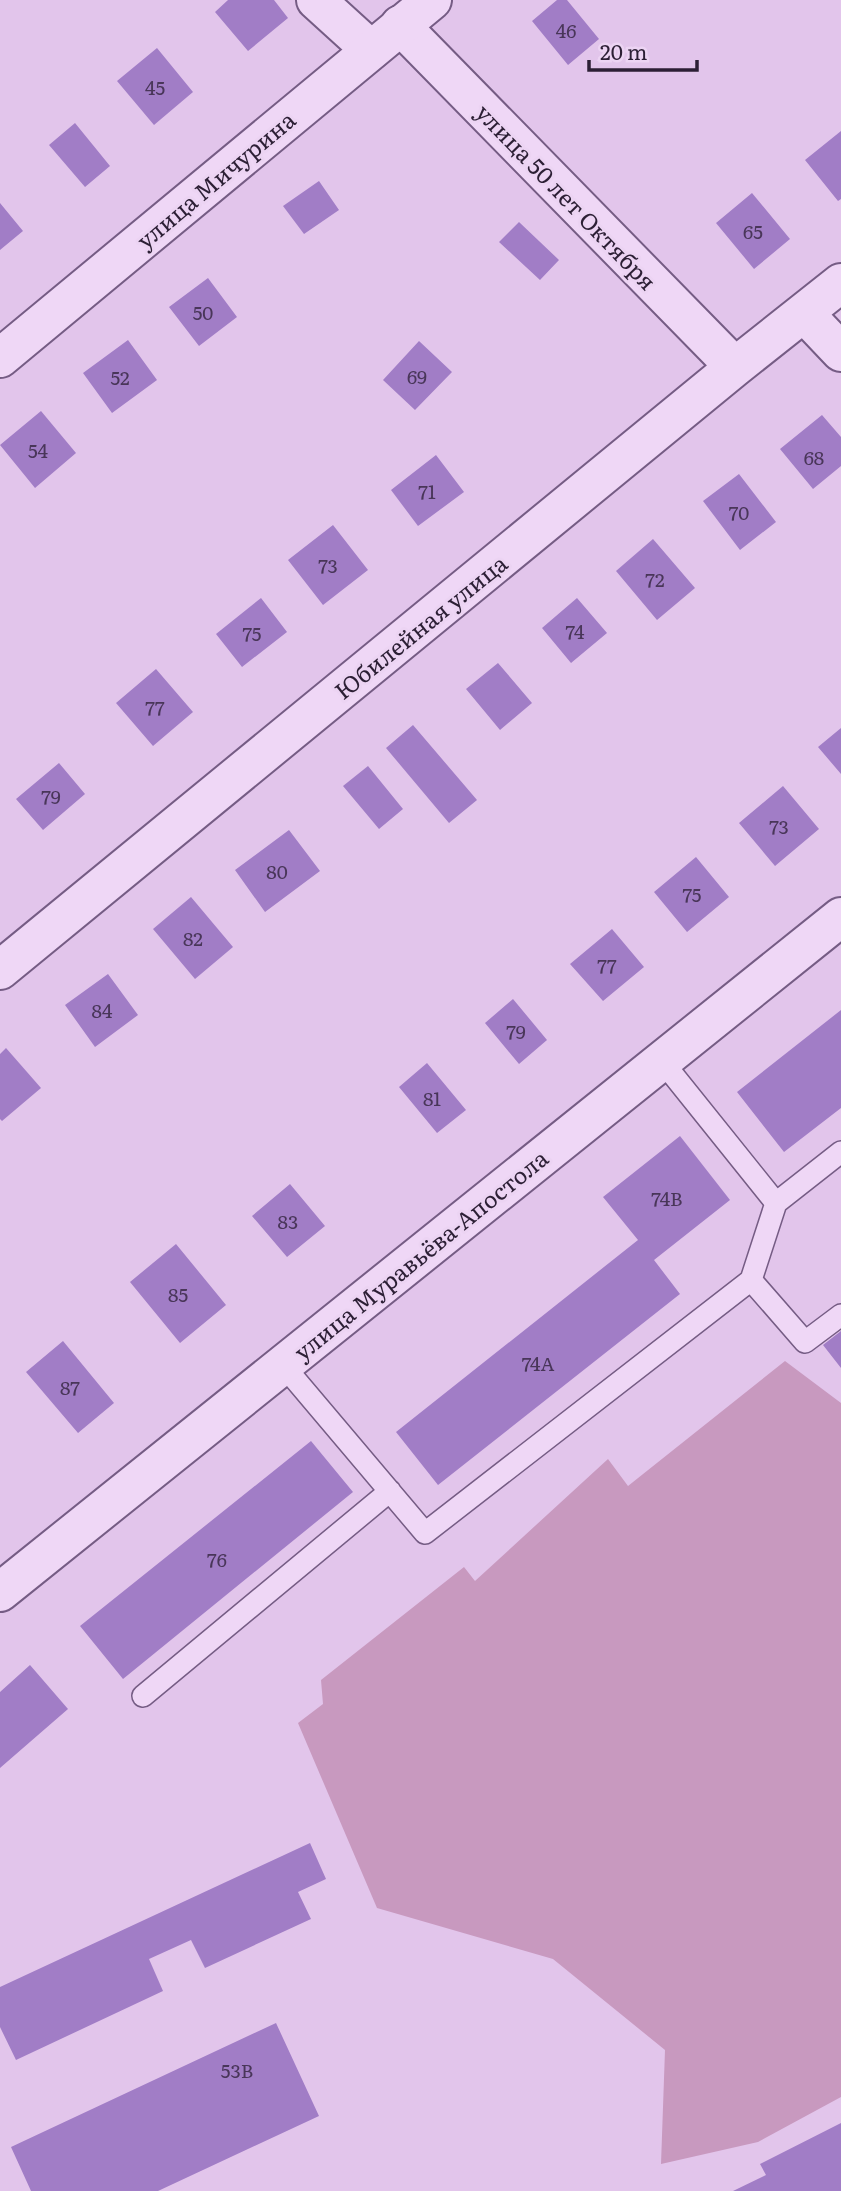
<svg xmlns="http://www.w3.org/2000/svg" width="841" height="2191" viewBox="0 0 841 2191" font-family="Literata,serif">
	<style>
		.green { fill: #c899bf }
		.building { fill: #a17dc6 }
		.lines { fill: none; stroke-linecap: round; stroke-linejoin: round }
		.service-casing { stroke: #755c84; stroke-width: 24 }
		.minor-casing { stroke: #755c84; stroke-width: 42 }
		.tertiary-casing { stroke: #755c84; stroke-width: 42 }
		.service { stroke: #efd7f6; stroke-width: 21 }
		.minor { stroke: #efd7f6; stroke-width: 38 }
		.tertiary { stroke: #efd7f6; stroke-width: 38 }
		.labels { text-anchor: middle; dominant-baseline: central; stroke-width: 6; stroke-linejoin: round; paint-order: stroke }
		.number-label { font-size: 19px; fill: #493659 }
		.street-label { font-size: 23px; fill: #2c1f35; stroke: #ecd4f3 }
	</style>
	<rect width="100%" height="100%" fill="#e2c5eb"/>
	<path class="green" d="M785,1361L841,1403V2097L758,2142L661,2164L665,2050L553,1959L377,1908L298,1723L323,1704L321,1680L464,1567L475,1581L608,1459L628,1486Z"/>
	<path class="building" d="M228,0H274L288,18L248,51L215,12Z
		M557,0H567L599,39L568,65L532,21Z
		M157,48L193,92L154,125L117,81Z
		M75,123L110,166L85,187L49,145Z
		M841,131V199L838,201L805,160Z
		M319,181L339,210L304,234L283,206Z
		M752,193L790,239L754,269L716,223Z
		M0,203L23,231L0,250Z
		M519,222L559,260L540,280L499,242Z
		M208,278L237,317L199,346L169,307Z
		M128,340L157,380L112,413L83,373Z
		M419,341L452,372L415,410L383,380Z
		M41,411L76,453L35,488L0,445Z
		M822,415L841,437V466L813,489L780,449Z
		M436,455L464,492L418,526L391,490Z
		M739,474L776,522L740,550L703,501Z
		M333,525L368,570L323,605L288,560Z
		M653,539L695,588L657,620L616,571Z
		M261,598L287,632L242,667L216,634Z
		M577,598L607,633L571,663L542,628Z
		M498,663L532,703L500,730L466,689Z
		M156,669L193,712L153,746L116,703Z
		M413,725L477,800L449,823L386,748Z
		M841,728V774L818,747Z
		M59,763L85,794L43,830L16,799Z
		M368,766L403,809L379,829L343,786Z
		M783,786L819,829L775,866L739,823Z
		M289,830L320,871L265,912L235,870Z
		M696,857L729,897L687,932L654,892Z
		M191,897L233,947L195,979L153,929Z
		M612,929L644,967L603,1001L570,964Z
		M108,974L138,1015L95,1047L65,1005Z
		M513,999L547,1040L519,1064L485,1023Z
		M841,1010V1108L784,1152L737,1092Z
		M6,1048L41,1088L2,1121L0,1119V1054Z
		M427,1063L466,1110L437,1133L399,1087Z
		M680,1136L730,1200L654,1260L680,1294L438,1485L396,1432L638,1240L603,1197Z
		M290,1184L325,1226L287,1257L252,1216Z
		M176,1244L226,1305L180,1343L130,1282Z
		M841,1331V1368L823,1345Z
		M63,1341L114,1403L78,1433L26,1372Z
		M311,1441L353,1492L123,1679L80,1626Z
		M30,1665L68,1709L0,1768V1692Z
		M310,1843L326,1879L298,1892L311,1919L205,1968L191,1940L149,1959L163,1991L16,2060L0,2027V1987Z
		M276,2023L319,2116L158,2191H31L11,2147Z
		M841,2123V2191H733L766,2175L760,2164Z"/>
	<g class="lines">
		<defs>
			<path id="service" d="M662,1061L776,1203
				M751,1280L805,1342L841,1315
				M283,1365L425,1533L751,1280L776,1203L841,1152
				M143,1696L390,1491"/>
			<path id="minor" d="M316,0L371,50
				M400,25L735,367
				M804,313L841,352
				M0,970L735,367L841,283
				M0,1592L841,917"/>
			<path id="tertiary" d="M0,358L432,0"/>
		</defs>
		<use href="#service" class="service-casing"/>
		<use href="#minor" class="minor-casing"/>
		<use href="#tertiary" class="tertiary-casing"/>
		<use href="#service" class="service"/>
		<use href="#minor" class="minor"/>
		<use href="#tertiary" class="tertiary"/>
	</g>
	<g class="labels">
		<g class="number-label">
			<text x="566" y="30">46</text>
			<text x="155" y="87">45</text>
			<text x="753" y="231">65</text>
			<text x="203" y="312">50</text>
			<text x="417" y="376">69</text>
			<text x="120" y="377">52</text>
			<text x="38" y="450">54</text>
			<text x="814" y="457">68</text>
			<text x="427" y="491">71</text>
			<text x="739" y="512">70</text>
			<text x="328" y="565">73</text>
			<text x="655" y="579">72</text>
			<text x="575" y="631">74</text>
			<text x="252" y="633">75</text>
			<text x="155" y="707">77</text>
			<text x="51" y="796">79</text>
			<text x="779" y="826">73</text>
			<text x="277" y="871">80</text>
			<text x="692" y="894">75</text>
			<text x="193" y="938">82</text>
			<text x="607" y="965">77</text>
			<text x="102" y="1010">84</text>
			<text x="516" y="1031">79</text>
			<text x="432" y="1098">81</text>
			<text x="667" y="1198">74В</text>
			<text x="288" y="1221">83</text>
			<text x="178" y="1294">85</text>
			<text x="538" y="1363">74А</text>
			<text x="70" y="1387">87</text>
			<text x="217" y="1559">76</text>
			<text x="237" y="2070">53В</text>
		</g>
		<g class="street-label">
			<text transform="translate(215 179) rotate(-40)">улица Мичурина</text>
			<text transform="translate(567 196) rotate(46)">улица 50 лет Октября</text>
			<text transform="translate(420 626) rotate(-39)">Юбилейная улица</text>
			<text transform="translate(420 1254) rotate(-39)">улица Муравьёва-Апостола</text>
		</g>
	</g>
	<path d="M589 60v10h108v-10" fill="none" stroke="#2c1f35" stroke-width="3.5"/>
	<text x="600" y="60" font-size="21" fill="#2c1f35" stroke="#ecd4f3" stroke-width="5" paint-order="stroke">20 m</text>
</svg>
